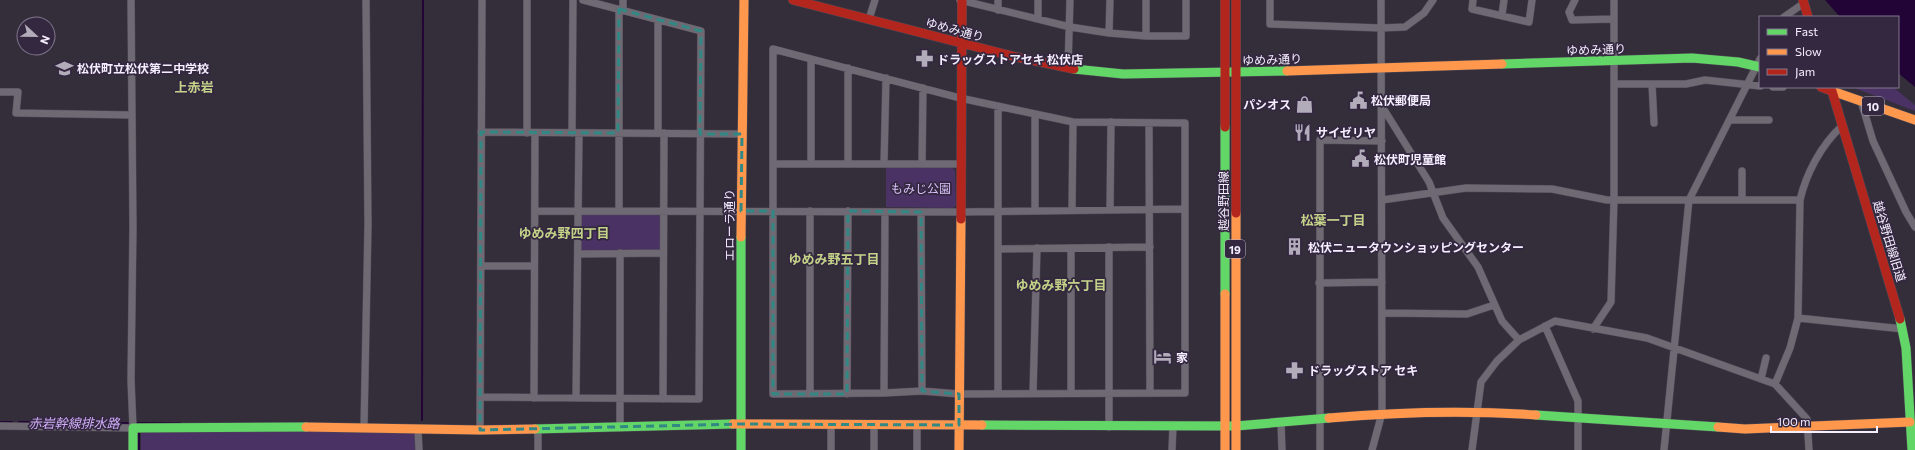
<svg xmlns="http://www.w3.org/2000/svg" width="1915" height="450" viewBox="0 0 1915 450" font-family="Commissioner,'Noto Sans JP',sans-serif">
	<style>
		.green { fill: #4b3264 }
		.water { fill: #220437 }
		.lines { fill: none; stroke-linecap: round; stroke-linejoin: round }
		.stream { stroke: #220437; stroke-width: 2 }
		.street-casing { stroke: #4f4a56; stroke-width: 8 }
		.fast-casing { stroke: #4f4a56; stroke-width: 10 }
		.slow-casing { stroke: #4f4a56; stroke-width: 10 }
		.jam-casing { stroke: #4f4a56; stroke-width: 10 }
		.street { stroke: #6e6973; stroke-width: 7 }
		.fast { stroke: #63d668; stroke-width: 9 }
		.slow { stroke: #ff974d; stroke-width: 9 }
		.jam { stroke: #b3261e; stroke-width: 9 }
		.marked { fill: none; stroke: #328884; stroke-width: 3; stroke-dasharray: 8 5; stroke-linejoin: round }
		.labels { text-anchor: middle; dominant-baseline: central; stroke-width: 3.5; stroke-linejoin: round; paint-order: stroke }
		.shield { fill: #342841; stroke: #bbb3c5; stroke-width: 1 }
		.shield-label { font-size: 11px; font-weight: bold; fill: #f5eefe }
		.street-label { font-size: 12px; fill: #f5eefe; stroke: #342841 }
		.poi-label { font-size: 12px; font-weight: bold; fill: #f5eefe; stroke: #342841; text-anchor: start }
		.park-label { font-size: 12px; fill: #d8bff6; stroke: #342841 }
		.neighbourhood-label { font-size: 13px; font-weight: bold; fill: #c4d387; stroke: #342841 }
		.water-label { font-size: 13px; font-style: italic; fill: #cfadf6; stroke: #342841 }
	</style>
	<rect width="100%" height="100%" fill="#342e3b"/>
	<path class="green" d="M1852,87H1893L1915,105V111Z
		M886,168H953L955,171L956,205L953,208L886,207Z
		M660,213L661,250L581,251V214Z
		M141,428L416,431L417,450H141Z"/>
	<path class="water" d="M1825,0H1915V87L1898,73V17H1840Z"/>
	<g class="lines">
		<path class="stream" d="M422,420L423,0
			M0,422H12
			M19,422L128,423
			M135,423H180
			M139,432V450"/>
		<defs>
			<path id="street" d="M960,0L1070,27L1109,33L1146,36H1186V0
				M1270,0V24L1381,28L1405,27L1424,13L1433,0
				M1473,0L1472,9L1529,22L1532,0
				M1575,0L1569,12L1572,20L1614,19
				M619,9V211
				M998,10V0
				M623,11V0
				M1502,15L1504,0
				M1784,17L1804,3
				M869,19L875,0
				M1038,19V0
				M658,20V133
				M1109,33L1110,0
				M1146,36V0
				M773,49L960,98L1073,122L1185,123V393L959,394L922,391L884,393L773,394Z
				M811,59V164
				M1068,68L1070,0
				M1614,84H1686L1705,80L1760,86
				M1652,84L1654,123
				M1773,87H1783
				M0,92H18L16,113L132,115
				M1861,101L1873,141L1906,212L1915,227
				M1383,108L1429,182L1443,218L1478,267L1502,321L1519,340
				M1035,114V211
				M1730,120H1769
				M1149,123L1150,393
				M481,132L742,134
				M527,133V0
				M572,133L573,0
				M773,164H960
				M848,164V68
				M884,164L886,78
				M922,164L923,88
				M1382,200L1466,188L1552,189L1607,200H1800
				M1742,200V171
				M1072,210L1073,122
				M1110,210L1111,122
				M535,211L960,212L1185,209
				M921,212L922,391
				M1109,247V427
				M998,249L1150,247
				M620,253V427
				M578,254L663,253
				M481,266H534
				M1319,283L1382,282
				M1382,313L1467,314L1494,305
				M1798,318L1903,329
				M1545,326L1578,401V450
				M1593,329L1611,302L1614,200V0
				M1761,379L1766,358
				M1775,384L1790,348L1798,318L1800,200C1806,174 1821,145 1842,126
				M884,393L885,212
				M998,393V106
				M1033,393L1037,248
				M1071,393V248
				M810,394V211
				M847,394L848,211
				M480,397L699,399L701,31L583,0
				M534,398L535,133
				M576,398L579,133
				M663,399L664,133
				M1281,422L1282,450
				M0,426L133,428L131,380L133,227L131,0
				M364,427L368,225L366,0
				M418,430L419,450
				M480,430L482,0
				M538,450V429
				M831,450V425
				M874,450V426
				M917,450V426
				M1172,450L1173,426
				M1320,450V140L1382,141
				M1372,450L1382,413L1381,0
				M1472,450L1481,382L1497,361L1519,340L1555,321L1647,338L1775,384L1807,419L1809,450
				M1664,450L1689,200L1760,59"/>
			<path id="fast" d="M1502,64L1692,58L1738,62L1760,67
				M1074,69L1123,74L1287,71
				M1225,127V294
				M741,237V450
				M1900,319L1906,348L1912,450
				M1536,415L1718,427
				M982,425L1236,426L1329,418
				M535,429L733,424
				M133,450V428L306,427"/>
			<path id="slow" d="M1287,71L1502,64
				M1830,87L1832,91L1915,120
				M1236,213V450
				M741,237L744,0
				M1225,294V450
				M1329,418C1398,412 1467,410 1536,415
				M733,424L982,425
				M306,427L480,430L535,429
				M1718,427L1745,429L1910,422
				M959,450L961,219"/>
			<path id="jam" d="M793,0L1016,57L1074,69
				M1225,0V127
				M1236,0V213
				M1803,0L1808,17
				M1821,87L1832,91L1900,319
				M961,219L962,0"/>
		</defs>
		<use href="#street" class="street-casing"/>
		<use href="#fast" class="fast-casing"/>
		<use href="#slow" class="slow-casing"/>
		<use href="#jam" class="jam-casing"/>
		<use href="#street" class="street"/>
		<use href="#fast" class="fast"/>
		<use href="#slow" class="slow"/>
		<use href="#jam" class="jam"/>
	</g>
	<path class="marked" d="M619,9L701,31L700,134H742L741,211H773V394H847L848,211L921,212L922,391L959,394V425L741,424L480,430L481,132L618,133Z"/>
	<defs>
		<symbol id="pharmacy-bare" viewBox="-9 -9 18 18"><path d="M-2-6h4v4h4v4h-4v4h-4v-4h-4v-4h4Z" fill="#b1abba" stroke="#342841" stroke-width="2.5" paint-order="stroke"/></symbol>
		<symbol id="school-bare" viewBox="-9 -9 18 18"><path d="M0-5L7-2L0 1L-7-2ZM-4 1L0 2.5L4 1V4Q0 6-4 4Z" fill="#b1abba" stroke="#342841" stroke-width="2.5" paint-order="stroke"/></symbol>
		<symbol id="civic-bare" viewBox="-9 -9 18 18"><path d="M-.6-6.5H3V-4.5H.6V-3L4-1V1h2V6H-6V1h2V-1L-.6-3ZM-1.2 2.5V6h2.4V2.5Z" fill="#b1abba" stroke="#342841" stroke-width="2.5" paint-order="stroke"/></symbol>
		<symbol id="shop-bare" viewBox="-9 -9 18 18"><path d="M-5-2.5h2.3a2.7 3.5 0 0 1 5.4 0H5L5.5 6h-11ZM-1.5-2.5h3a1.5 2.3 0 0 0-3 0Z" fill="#b1abba" stroke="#342841" stroke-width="2.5" paint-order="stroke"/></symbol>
		<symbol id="restaurant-bare" viewBox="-9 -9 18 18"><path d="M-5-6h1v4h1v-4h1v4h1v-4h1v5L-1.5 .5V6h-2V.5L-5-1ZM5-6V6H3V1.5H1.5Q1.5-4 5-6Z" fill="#b1abba" stroke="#342841" stroke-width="2.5" paint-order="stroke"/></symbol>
		<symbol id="building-bare" viewBox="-9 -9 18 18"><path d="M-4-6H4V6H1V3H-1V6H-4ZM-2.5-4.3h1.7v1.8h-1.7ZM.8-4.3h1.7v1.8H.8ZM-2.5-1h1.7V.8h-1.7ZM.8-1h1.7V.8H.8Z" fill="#b1abba" stroke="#342841" stroke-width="2.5" paint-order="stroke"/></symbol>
		<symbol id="hotel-bare" viewBox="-9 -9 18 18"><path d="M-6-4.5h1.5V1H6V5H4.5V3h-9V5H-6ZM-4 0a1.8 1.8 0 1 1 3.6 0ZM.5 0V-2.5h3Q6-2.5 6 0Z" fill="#b1abba" stroke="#342841" stroke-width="2.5" paint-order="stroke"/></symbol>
	</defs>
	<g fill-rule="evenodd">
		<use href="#pharmacy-bare" x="912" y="46" width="25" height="25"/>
		<use href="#school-bare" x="52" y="56" width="25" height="25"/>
		<use href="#civic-bare" x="1346" y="88" width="25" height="25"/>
		<use href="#shop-bare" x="1292" y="92" width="25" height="25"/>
		<use href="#restaurant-bare" x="1290" y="120" width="25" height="25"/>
		<use href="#civic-bare" x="1348" y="146" width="25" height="25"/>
		<use href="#building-bare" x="1282" y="234" width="25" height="25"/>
		<use href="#hotel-bare" x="1150" y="344" width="25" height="25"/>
		<use href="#pharmacy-bare" x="1282" y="358" width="25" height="25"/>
	</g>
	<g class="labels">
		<g class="shield">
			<rect x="1862" y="97" width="22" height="18" rx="3"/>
			<rect x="1225" y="240" width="20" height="18" rx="3"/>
		</g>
		<g class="shield-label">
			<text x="1873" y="106">10</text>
			<text x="1235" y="249">19</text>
		</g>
		<g class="street-label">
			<text transform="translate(955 29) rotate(15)">ゆめみ通り</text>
			<text transform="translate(1596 49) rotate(-2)">ゆめみ通り</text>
			<text transform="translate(1272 59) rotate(-2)">ゆめみ通り</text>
			<text transform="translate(1223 201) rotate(-90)">越谷野田線</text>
			<text transform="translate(729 225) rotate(-90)">エローラ通り</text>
			<text transform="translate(1890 241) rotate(73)">越谷野田線旧道</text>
		</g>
		<g class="poi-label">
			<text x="937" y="59">ドラッグストアセキ 松伏店</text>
			<text x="77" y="68">松伏町立松伏第二中学校</text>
			<text x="1371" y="100">松伏郵便局</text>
			<text x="1291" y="104" text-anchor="end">パシオス</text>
			<text x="1316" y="132">サイゼリヤ</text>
			<text x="1374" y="159">松伏町児童館</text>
			<text x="1308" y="247">松伏ニュータウンショッピングセンター</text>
			<text x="1176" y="357">家</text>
			<text x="1308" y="370">ドラッグストア セキ</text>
		</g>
		<g class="park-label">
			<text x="921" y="188">もみじ公園</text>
		</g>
		<g class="neighbourhood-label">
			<text x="194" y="87">上赤岩</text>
			<text x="1333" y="220">松葉一丁目</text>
			<text x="564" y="233">ゆめみ野四丁目</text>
			<text x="834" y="259">ゆめみ野五丁目</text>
			<text x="1061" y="285">ゆめみ野六丁目</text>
		</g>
		<g class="water-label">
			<text x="74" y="423">赤岩幹線排水路</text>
		</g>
	</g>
	<rect x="1759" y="16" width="140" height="72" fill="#342841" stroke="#81778d"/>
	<rect x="1767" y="29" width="20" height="6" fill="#63d668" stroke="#81778d"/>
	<text x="1795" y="36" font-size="12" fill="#f5eefe">Fast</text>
	<rect x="1767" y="49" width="20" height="6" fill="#ff974d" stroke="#81778d"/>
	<text x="1795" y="56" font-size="12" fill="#f5eefe">Slow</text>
	<rect x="1767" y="69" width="20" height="6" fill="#b3261e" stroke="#81778d"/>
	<text x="1795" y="76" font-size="12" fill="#f5eefe">Jam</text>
	<g transform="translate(36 36) rotate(112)"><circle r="19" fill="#342841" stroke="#81778d"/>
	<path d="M0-3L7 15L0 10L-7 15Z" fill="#b1abba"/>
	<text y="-6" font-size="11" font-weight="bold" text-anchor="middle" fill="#f5eefe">N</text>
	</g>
	<path d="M1771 426v6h106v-6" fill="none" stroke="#f5eefe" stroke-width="2"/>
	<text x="1777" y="426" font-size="12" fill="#f5eefe" stroke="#342841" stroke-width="3" paint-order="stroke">100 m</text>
</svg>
